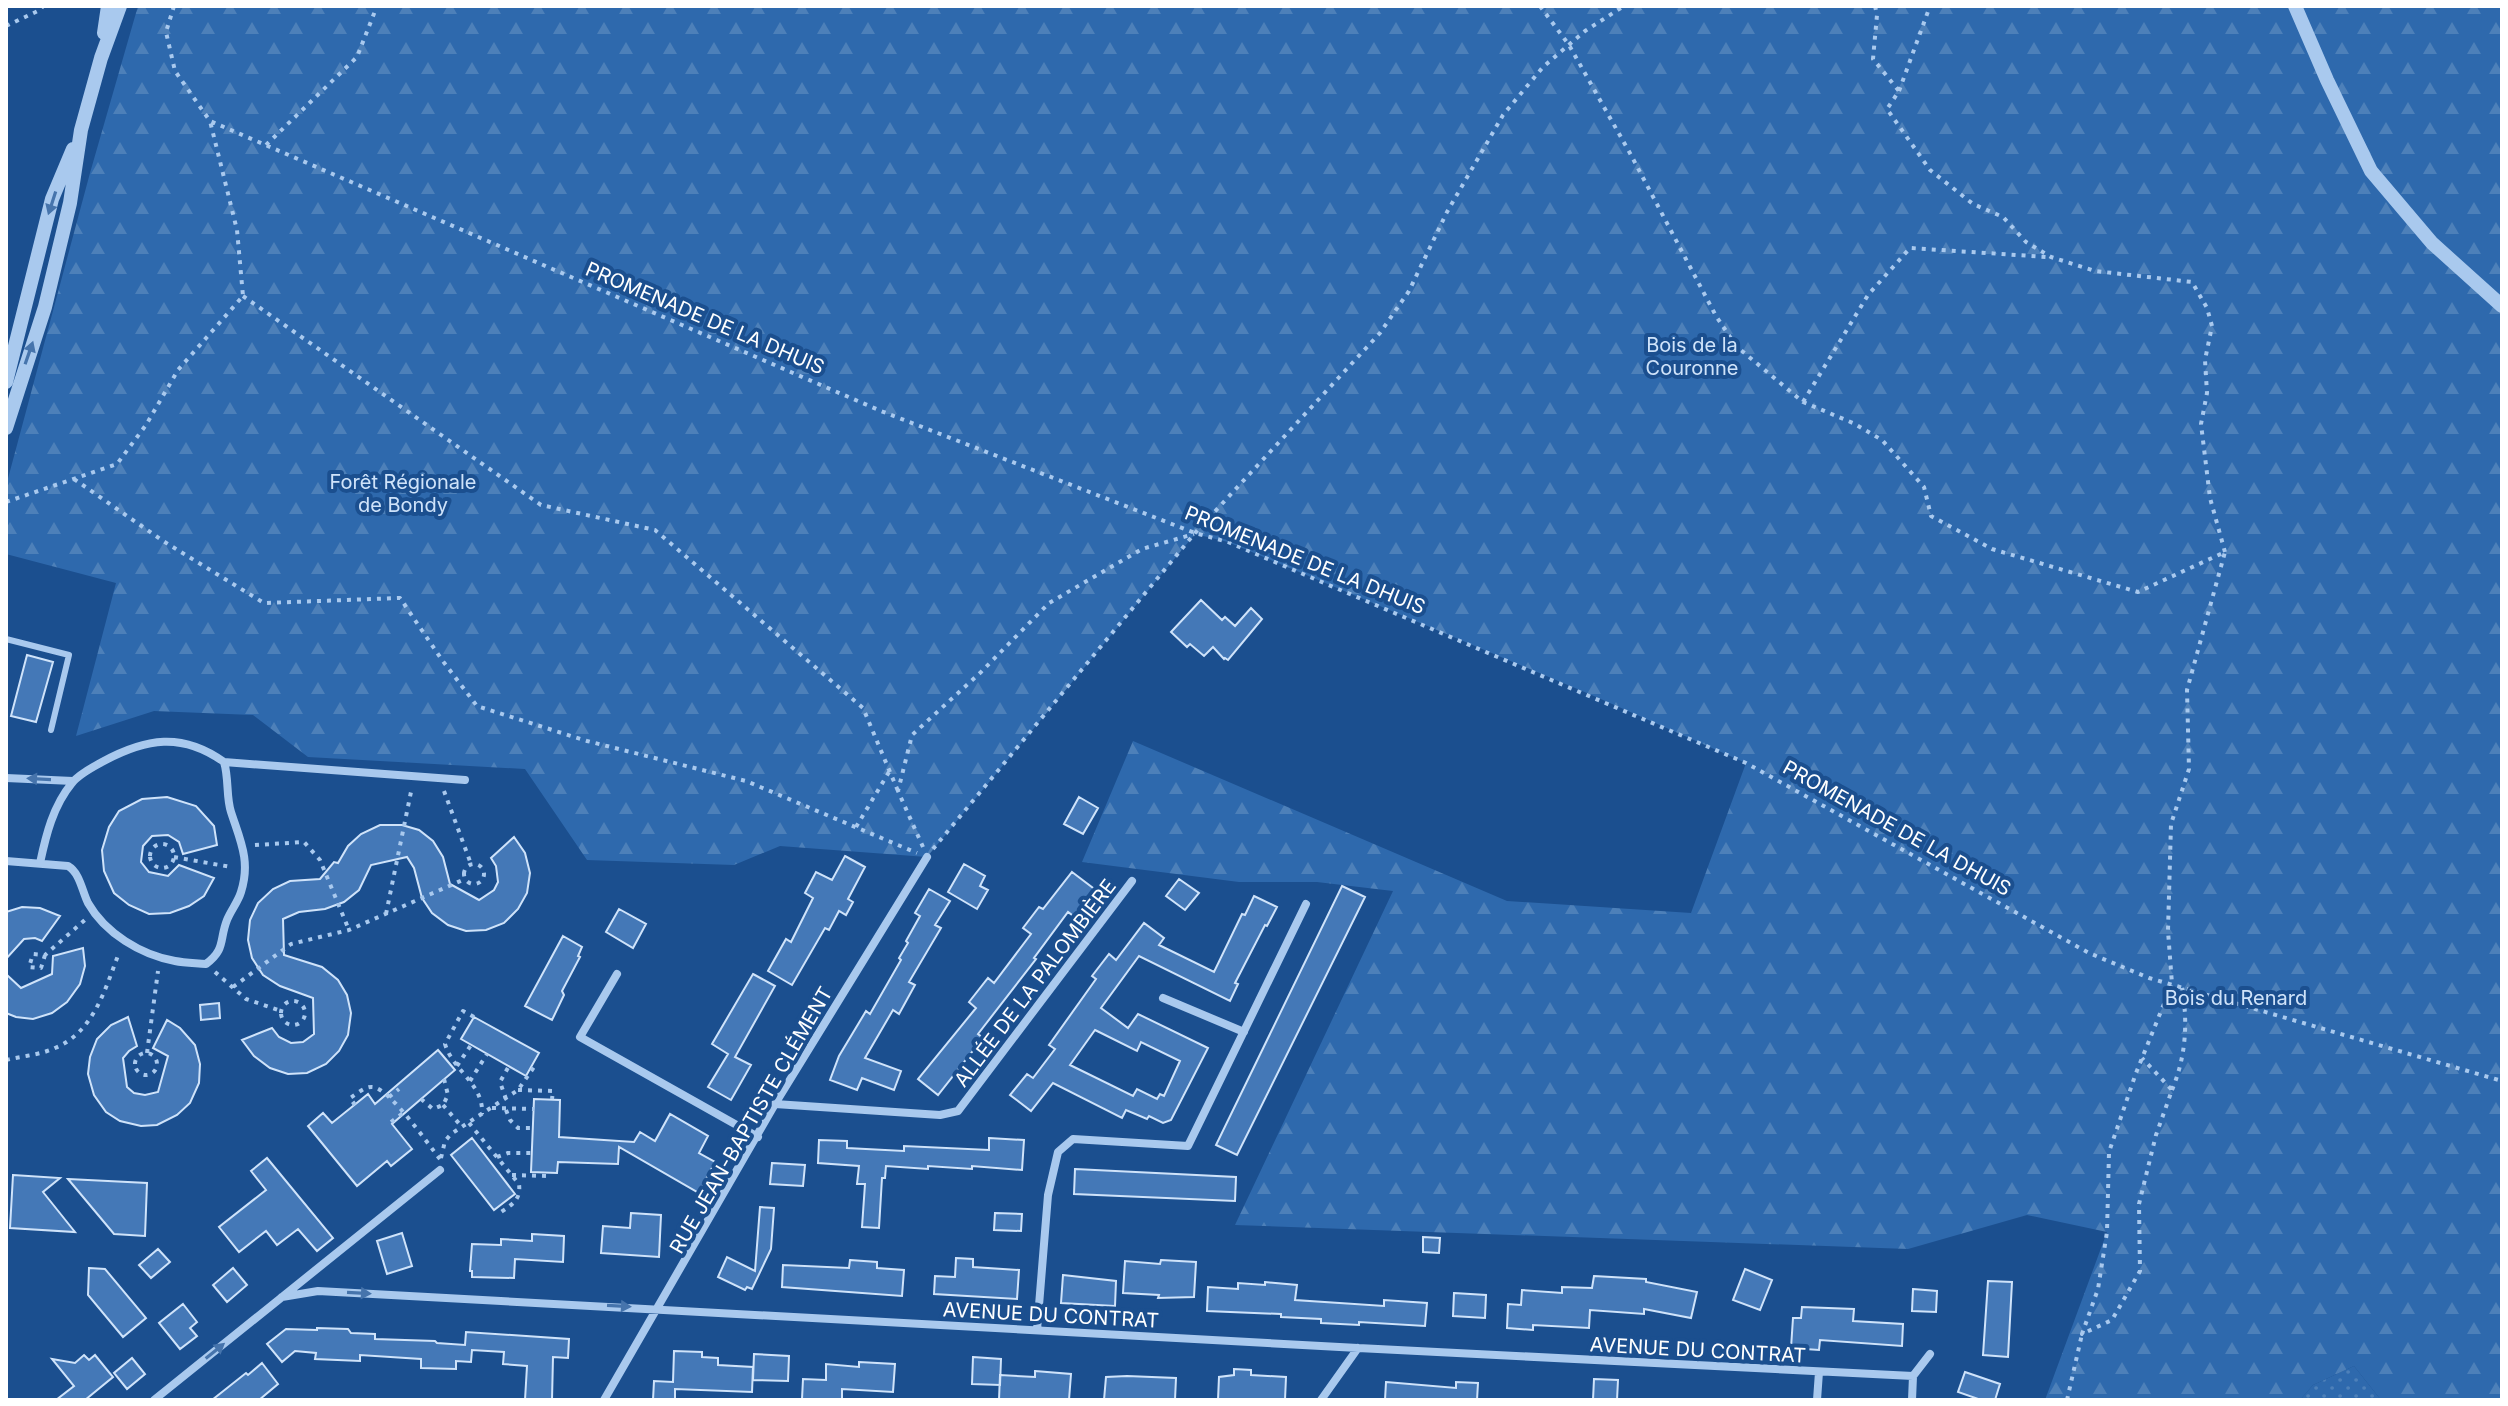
<svg xmlns="http://www.w3.org/2000/svg" width="2508" height="1406" viewBox="0 0 2508 1406" font-family="Inter,sans-serif">
	<style>
		.grass { fill: url(#grass-dots) }
		.forest { fill: url(#forest-firs) }
		.building { fill: #4478b7; stroke: #cfe3fa; stroke-width: 2; fill-rule: evenodd }
		.lines { fill: none; stroke-linecap: round; stroke-linejoin: round }
		.path { stroke: #a9c9ee; stroke-width: 4; stroke-dasharray: 4 6; stroke-linecap: butt }
		.service { stroke: #a9c9ee; stroke-width: 6 }
		.minor { stroke: #a9c9ee; stroke-width: 8 }
		.tertiary { stroke: #a9c9ee; stroke-width: 14 }
		.oneway { fill: #4674ac }
		.labels { text-anchor: middle; dominant-baseline: central; stroke-width: 8; stroke-linejoin: round; paint-order: stroke }
		.street-label { font-size: 20px; fill: #fff; stroke: #1b4f8f }
		.park-label { font-size: 20px; fill: #cfe3fa; stroke: #1b4f8f }
	</style>
	<defs>
		<pattern id="grass-dots" width="8" height="8" patternUnits="userSpaceOnUse" patternTransform="scale(2)"><rect width="8" height="8" fill="#2e69ad"/><path d="M2 2h.1M6 6h.1" fill="none" stroke="#4d80b9" stroke-width="1.8" stroke-linecap="round"/></pattern>
		<pattern id="forest-firs" width="22" height="20" patternUnits="userSpaceOnUse" patternTransform="scale(2)"><rect width="22" height="20" fill="#2e69ad"/><path d="M5 1l3.5 6h-7zM16 11l3.5 6h-7z" fill="#4d80b9"/></pattern>
	</defs>
	<rect width="100%" height="100%" fill="#1b4f8f"/>
	<path class="grass" d="M2354,1366L2381,1400H2300L2313,1385Z"/>
	<path class="forest" d="M138,6H2502V1400H2381L2354,1366L2313,1385L2300,1400H2045L2107,1232L2027,1215L1908,1249L1235,1225L1393,891L1317,882H1239L1082,862L1133,741L1507,901L1691,913L1746,763L1594,696L1228,542L1195,534L927,857L780,846L734,865L587,860L525,769L308,757L253,715L154,711L76,736L116,583L6,554V486L90,173Z"/>
	<path class="building" d="M1201,600L1222,620L1225,617L1235,626L1251,608L1262,619L1228,660L1225,658L1224,659L1213,647L1204,656L1190,644L1187,647L1171,632Z
		M27,655L53,662L36,722L11,716Z
		M167,797L196,806L214,826L217,845L183,854L179,842L168,835L152,836L143,846L141,862L149,872L168,876L179,865L214,878L204,896L189,906L170,913L149,914L129,905L114,893L104,871L102,850L109,827L119,811L142,799Z
		M1079,797L1098,808L1083,834L1064,824Z
		M380,825H402L419,830L433,841L443,857L450,884L479,900L494,890L498,882L496,866L491,858L514,837L525,853L530,873L527,893L518,909L504,923L486,930L466,931L448,925L432,913L422,898L414,868L407,857L371,865L359,890L344,902L325,909L299,912L283,919L284,955L322,967L338,980L347,995L351,1013L348,1035L339,1051L326,1064L307,1073L288,1074L270,1068L254,1056L242,1040L272,1028L279,1037L291,1043L303,1042L314,1034L313,998L280,986L263,975L252,958L248,940L250,920L258,903L273,889L290,881L320,879L334,862L338,863L348,846L361,834Z
		M845,856L865,867L848,899L853,902L846,915L839,911L829,930L825,928L792,985L768,971L786,939L791,942L813,898L805,893L816,872L832,880Z
		M964,864L985,876L980,886L988,890L977,909L948,892Z
		M1072,872L1097,891L1076,918L1068,912L1034,958L1036,959L978,1034L983,1038L938,1095L918,1079L976,1008L969,1002L988,978L994,983L1031,934L1023,928L1039,907L1043,909Z
		M1179,879L1199,893L1185,910L1166,896Z
		M1342,886L1365,897L1237,1155L1216,1145Z
		M929,889L950,901L935,925L941,928L909,982L915,985L899,1014L893,1010L865,1058L901,1071L894,1090L862,1078L857,1090L830,1080L839,1056L866,1011L870,1014L901,960L899,958L908,943L906,941L920,916L915,913Z
		M1254,896L1277,907L1267,926L1265,925L1235,983L1238,984L1230,1001L1139,956L1101,1008L1128,1028L1138,1014L1208,1048L1171,1120L1163,1123L1149,1116L1147,1119L1126,1110L1122,1118L1053,1083L1031,1111L1010,1095L1027,1074L1033,1078L1055,1049L1049,1045L1096,979L1092,976L1109,954L1116,960L1144,923L1164,938L1159,945L1214,972L1242,914L1245,915ZM1095,1030L1137,1051L1141,1042L1180,1061L1164,1096L1160,1094L1157,1099L1137,1089L1133,1096L1070,1065Z
		M22,907L40,908L60,916L42,941L35,938L24,939L6,959V912Z
		M619,909L646,924L633,948L606,932Z
		M563,936L582,947L578,956L580,957L562,991L564,995L552,1020L525,1006Z
		M83,948L85,966L80,984L67,1002L52,1013L33,1019L16,1017L6,1013V974L21,988L52,974L53,956Z
		M753,974L775,986L735,1057L751,1065L731,1100L708,1087L728,1054L712,1044Z
		M219,1003L220,1018L201,1020L200,1005Z
		M128,1017L137,1046L129,1051L123,1058L127,1087L134,1093L145,1095L158,1092L168,1056L153,1048L167,1020L180,1028L195,1045L200,1064L199,1083L190,1103L177,1115L157,1125L141,1126L120,1121L106,1112L94,1095L88,1074L90,1057L97,1039L111,1025Z
		M474,1017L539,1053L526,1076L461,1039Z
		M438,1050L455,1070L392,1124L412,1149L391,1166L387,1161L357,1186L308,1126L323,1113L332,1123L368,1094L375,1104Z
		M534,1099L560,1100L559,1137L634,1142L640,1132L655,1141L670,1114L708,1136L699,1153L715,1162L699,1193L619,1147L618,1164L558,1162L557,1173L531,1172Z
		M472,1138L515,1194L494,1210L451,1155Z
		M989,1138L1024,1140L1022,1170L972,1166V1169L928,1166V1169L886,1166L885,1178H882L879,1228L862,1227L865,1184H857L859,1166L818,1163L819,1140L847,1141V1148L904,1151V1146L989,1150Z
		M267,1158L333,1238L317,1251L298,1229L277,1245L266,1231L239,1252L219,1227L266,1190L251,1171Z
		M772,1163L805,1165L803,1186L770,1184Z
		M1075,1169L1236,1177L1235,1201L1074,1194Z
		M13,1175L60,1178L43,1192L75,1232L10,1228Z
		M68,1179L147,1183L145,1236L114,1234Z
		M760,1207L774,1208L771,1249L752,1289L747,1287L745,1290L718,1277L727,1257L755,1271Z
		M631,1213L661,1215L659,1257L601,1253L603,1226L630,1228Z
		M995,1213L1022,1214L1021,1231L994,1230Z
		M402,1233L412,1266L387,1274L377,1241Z
		M532,1234L564,1236L563,1262L515,1259L514,1278L472,1277V1271H470L472,1244L501,1245V1239L532,1241Z
		M1423,1237L1440,1238L1439,1253L1423,1252Z
		M158,1249L170,1262L151,1278L139,1265Z
		M956,1258L973,1259V1267L1019,1270L1017,1299L934,1294L935,1276L955,1277Z
		M850,1260L877,1262V1268L904,1270L902,1296L782,1287L783,1265L849,1268Z
		M1161,1260L1196,1262L1194,1297L1158,1298L1159,1295L1123,1293L1125,1261L1160,1264Z
		M89,1268L105,1269L146,1318L123,1337L88,1295Z
		M233,1268L247,1285L227,1302L213,1285Z
		M1745,1269L1772,1280L1760,1310L1733,1300Z
		M1063,1275L1116,1281L1115,1306L1061,1303Z
		M1594,1276L1646,1279V1282L1697,1292L1691,1318L1644,1309V1314L1590,1310L1589,1328L1533,1325V1330L1507,1328L1508,1304L1521,1305L1522,1290L1562,1293V1287L1592,1288Z
		M1988,1281L2012,1282L2008,1357L1983,1355Z
		M1265,1282L1297,1285L1295,1300L1384,1306V1300L1427,1303L1425,1326L1359,1322V1325L1321,1323V1319L1281,1317V1314L1207,1311L1208,1287L1238,1289V1283L1265,1285Z
		M1913,1289L1937,1291L1936,1312L1912,1311Z
		M1454,1293L1486,1295L1485,1318L1453,1316Z
		M183,1304L197,1322L190,1328L197,1336L180,1349L159,1323Z
		M1802,1307L1854,1309L1853,1321L1903,1324L1902,1346L1820,1340L1819,1350L1791,1348L1793,1318H1801Z
		M317,1328L348,1329L351,1333L375,1334V1339L435,1341L437,1343L465,1345L466,1332L569,1339L568,1358L553,1357L552,1400H525L527,1366L503,1364L504,1352L472,1350L471,1362L456,1361V1369L421,1368V1359L360,1355V1361L315,1359L316,1353L295,1351L282,1362L267,1344L286,1329L317,1330Z
		M674,1351L702,1352V1357L718,1358V1365L753,1367L752,1392L675,1389V1400H653L654,1381L673,1382Z
		M754,1354L789,1356L788,1381L753,1380Z
		M84,1355L89,1360L95,1355L113,1377L85,1400H56L74,1386L52,1359L75,1363Z
		M973,1357L1001,1359L1000,1385L972,1384Z
		M132,1358L145,1374L127,1389L114,1373Z
		M859,1362L895,1364L893,1392L842,1389V1400L802,1399L803,1379L826,1380V1364L859,1367Z
		M262,1363L278,1384L259,1400H212L246,1373L248,1375Z
		M1234,1369L1251,1370V1375L1286,1377L1285,1400H1218L1219,1377L1234,1375Z
		M1035,1371L1071,1374L1069,1400H999L1000,1375L1035,1377Z
		M1965,1372L2000,1384L1995,1400H1981L1958,1392Z
		M1127,1376L1176,1378L1175,1400H1104L1106,1377Z
		M1594,1379L1618,1380L1617,1400H1593Z
		M1386,1382L1456,1388V1382L1478,1383L1477,1400H1385Z"/>
	<g class="lines">
		<path class="path" d="M174,6L166,32L175,71L210,121L881,411L1195,533L1228,542L1746,763L2089,953L2149,978L2502,1081
			M1540,6L1569,45L1631,155L1716,316L1736,346L1803,402L1853,423L1882,440L1924,487L1931,516L1992,549L2138,592L2225,552L2187,690L2189,769L2171,824L2168,931L2172,984L2136,1073L2109,1152L2107,1232L2098,1289L2082,1334L2112,1320L2140,1271L2139,1204L2156,1135L2172,1090L2142,1058
			M1875,6L1877,15L1873,59L1899,91L1887,109L1930,170L1973,204L2003,217L2026,242L2051,257L2095,271L2192,282L2207,308L2212,326L2205,360L2207,393L2201,424L2210,498L2225,552
			M6,26L40,10L43,6
			M1899,91L1930,6
			M266,145L357,57L377,6
			M243,296L541,505L655,530L863,708L898,791
			M1803,402L1868,295L1910,248L2047,257
			M74,479L163,541L264,603L400,598L442,660L477,706L587,741L746,781L917,853
			M6,502L117,464L146,425L178,370L243,296L237,230L210,121
			M444,791L471,864
			M856,827L889,772
			M150 856a12 12 0 1 1 24 0a12 12 0 1 1-24 0Z
			M255,845L304,842L320,860L349,930
			M923,847L898,791L912,735L981,672L1049,603L1142,549L1194,534
			M933,849L1195,533L1380,333L1409,291L1447,212L1503,115L1543,67L1585,31L1624,6
			M174,857L231,867
			M464 874a10 10 0 1 1 20 0a10 10 0 1 1-20 0Z
			M386,914L412,787
			M45,955L41,968L29,967L33,954L45,955L86,919
			M215,972L246,999L281,1011
			M233,987L291,944L349,930L465,879
			M281 1013a12 12 0 1 1 24 0a12 12 0 1 1-24 0Z
			M474,1017L463,1011L445,1044C453,1071 484,1084 482,1114
			M147,1053L158,971
			M135 1064a11 11 0 1 1 22 0a11 11 0 1 1-22 0Z
			M6,1060C22,1056 40,1055 55,1048C94,1032 105,989 119,953
			M457,1066L471,1045
			M470,1081L487,1054
			M518,1090L553,1091L552,1099
			M2172,1090C2186,1056 2188,1023 2182,987
			M389,1097L399,1089
			M421,1099L433,1109L443,1105L448,1095L444,1079
			M506,1099L500,1082L509,1066
			M355,1105L350,1098C357,1094 365,1086 373,1087C391,1090 427,1143 440,1159
			M443,1105L462,1127
			M492,1108L534,1109
			M506,1110L510,1120L518,1128H533
			M391,1122L403,1113
			M469,1123L519,1184C521,1199 513,1204 501,1212L498,1208
			M497,1157L508,1153H532
			M441,1158L445,1141L451,1134L518,1090L534,1067L532,1065
			M512,1175L547,1176V1173
			M2067,1400L2082,1334"/>
		<path class="service" d="M6,639L69,655L51,730"/>
		<path class="minor" d="M224,762L465,780
			M6,778L73,781
			M6,861L68,866C80,873 82,891 88,903C105,933 141,955 175,961C185,963 196,963 206,964C226,949 219,940 227,920C231,910 238,902 241,892C251,861 240,840 231,812C226,797 229,778 224,762C182,732 146,738 102,762C93,767 79,774 72,783C53,806 46,835 40,863
			M617,974L580,1037L758,1137
			M1163,998L1244,1032
			M775,1104L940,1115L958,1111L1132,881
			M282,1297L318,1291L1358,1348L1913,1376
			M1037,1330L1048,1195L1058,1152L1073,1139L1188,1146L1306,904
			M154,1400L440,1170
			M604,1400L775,1104L927,857
			M1321,1400L1358,1348
			M1817,1400L1819,1372
			M1912,1400L1913,1376L1930,1354"/>
		<path class="tertiary" d="M2295,6L2327,80L2371,171L2432,243L2502,306
			M104,33L108,6
			M6,382L52,199L73,149
			M6,428L45,307L70,203L81,130L101,58L120,6"/>
	</g>
	<defs><path id="oneway-solid" d="M-6-.8H1V-3.2L6.5 0L1 3.2V.8H-6Z" transform="scale(2)"/></defs>
	<g class="oneway">
		<use href="#oneway-solid" transform="translate(52 203) rotate(108)"/>
		<use href="#oneway-solid" transform="translate(29 353) rotate(-71)"/>
		<use href="#oneway-solid" transform="translate(39 779) rotate(-177)"/>
		<use href="#oneway-solid" transform="translate(359 1293) rotate(3)"/>
		<use href="#oneway-solid" transform="translate(619 1306) rotate(3)"/>
		<use href="#oneway-solid" transform="translate(215 1351) rotate(-39)"/>
	</g>
	<g class="labels">
		<g class="street-label">
			<text transform="translate(705 318) rotate(23)">PROMENADE DE LA DHUIS</text>
			<text transform="translate(1305 560) rotate(22)">PROMENADE DE LA DHUIS</text>
			<text transform="translate(1897 828) rotate(29)">PROMENADE DE LA DHUIS</text>
			<text transform="translate(1035 983) rotate(-53)">ALLÉE DE LA PALOMBIÈRE</text>
			<text transform="translate(751 1120) rotate(-60)">RUE JEAN-BAPTISTE CLÉMENT</text>
			<text transform="translate(1051 1315) rotate(3)">AVENUE DU CONTRAT</text>
			<text transform="translate(1698 1350) rotate(3)">AVENUE DU CONTRAT</text>
		</g>
		<g class="park-label">
			<text x="1692" y="345">Bois de la<tspan x="1692" dy="23">Couronne</tspan></text>
			<text x="403" y="482">Forêt Régionale<tspan x="403" dy="23">de Bondy</tspan></text>
			<text x="2236" y="998">Bois du Renard</text>
		</g>
	</g>
	<rect width="2508" height="1406" fill="none" stroke="#ffffff" stroke-width="16"/>
</svg>
